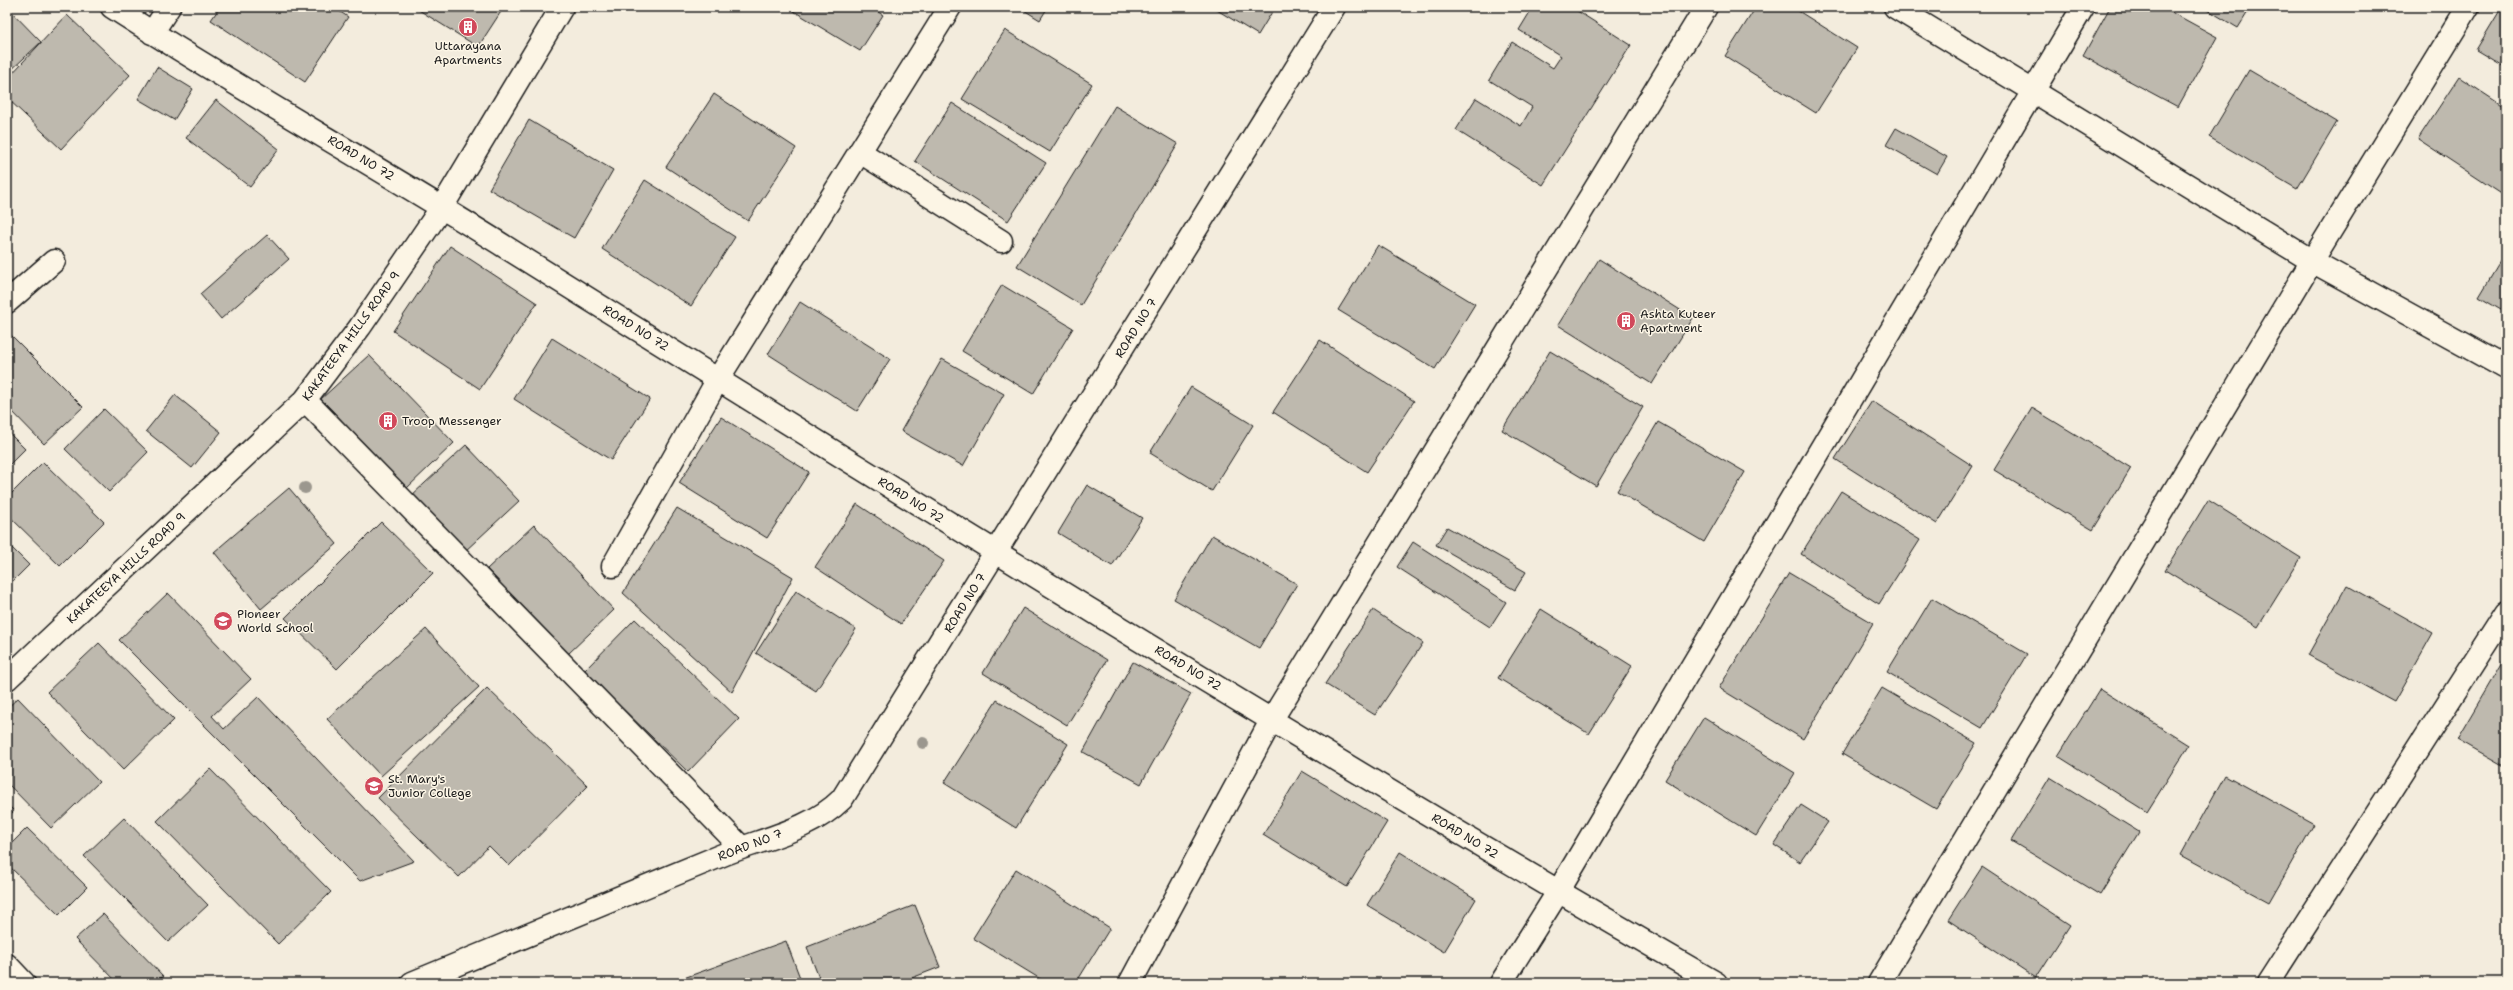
<svg xmlns="http://www.w3.org/2000/svg" width="2513" height="990" viewBox="0 0 2513 990" font-family="'Shantell Sans',sans-serif">
	<style>
		.building { fill: #beb9ae; stroke: #1c1c1c }
		.lines { fill: none; stroke-linecap: round; stroke-linejoin: round }
		.lane-casing { stroke: #1c1c1c; stroke-width: 25 }
		.street-casing { stroke: #1c1c1c; stroke-width: 25 }
		.secondary-casing { stroke: #1c1c1c; stroke-width: 25 }
		.lane { stroke: #fcf5e5; stroke-width: 22 }
		.street { stroke: #fcf5e5; stroke-width: 22 }
		.secondary { stroke: #fcf5e5; stroke-width: 22 }
		.tree { fill: #9b978e }
		.labels { text-anchor: middle; dominant-baseline: central; stroke-width: 3; stroke-linejoin: round; paint-order: stroke }
		.poi-label { font-size: 12px; fill: #1c1c1c; stroke: #fcf5e5; text-anchor: start }
		.street-label { font-size: 12px; fill: #1c1c1c; stroke: #fcf5e5 }
	</style>
	<rect width="100%" height="100%" fill="#f3ecdd"/>
	<filter id="ink" filterUnits="userSpaceOnUse"><feTurbulence type="fractalNoise" baseFrequency=".025" numOctaves="2"/><feDisplacementMap in="SourceGraphic" scale="8" xChannelSelector="R" yChannelSelector="G"/><feConvolveMatrix kernelMatrix="1 2 1 2 8 2 1 2 1" color-interpolation-filters="sRGB"/></filter>
	<g filter="url(#ink)">
		<path class="building" d="M7,7L41,42L7,74Z
			M220,7H333L348,17L305,82L211,20Z
			M414,7H504L478,47Z
			M787,7H870L883,15L860,51Z
			M1019,7H1048L1040,20Z
			M1212,7H1275L1258,35Z
			M1533,7H1571L1631,45L1543,185L1456,130L1476,98L1521,126L1532,107L1489,80L1512,42L1553,68L1561,56L1519,30Z
			M1756,7H1792L1857,48L1816,113L1725,56Z
			M2110,7H2162L2217,37L2178,107L2083,56Z
			M2203,7H2251L2238,28Z
			M2502,7H2506V68L2476,50Z
			M67,15L130,75L61,149L7,98V79Z
			M1005,30L1092,84L1050,152L962,99Z
			M157,67L193,89L174,120L138,99Z
			M2249,70L2337,122L2297,189L2209,137Z
			M2459,77L2506,108V197L2418,139Z
			M714,94L796,148L748,221L666,167Z
			M216,100L279,149L250,187L186,138Z
			M952,103L1046,163L1008,221L915,161Z
			M1115,106L1178,144L1081,305L1017,266Z
			M529,120L613,170L574,238L489,189Z
			M1896,128L1947,157L1937,174L1886,145Z
			M645,180L735,237L691,306L602,249Z
			M267,235L289,259L221,319L200,294Z
			M1378,245L1475,304L1435,369L1338,310Z
			M450,246L537,303L480,389L393,331Z
			M2506,252V313L2479,297Z
			M1599,259L1693,318L1652,384L1558,325Z
			M1002,285L1073,328L1033,394L962,351Z
			M800,302L890,359L857,411L768,354Z
			M10,334L83,407L44,444L7,406V337Z
			M552,338L650,399L611,460L514,399Z
			M1320,340L1414,401L1367,472L1273,412Z
			M1550,351L1643,407L1596,486L1502,430Z
			M369,355L454,443L407,488L321,399Z
			M942,359L1004,394L963,466L901,431Z
			M1191,387L1253,425L1212,491L1150,453Z
			M175,395L221,432L192,468L146,431Z
			M1872,401L1973,466L1937,524L1835,459Z
			M2032,408L2131,468L2093,530L1994,470Z
			M104,409L148,452L109,492L65,449Z
			M721,417L809,472L767,538L679,483Z
			M1658,422L1745,472L1704,542L1617,491Z
			M7,431L25,449L7,467Z
			M466,445L519,501L464,552L411,496Z
			M43,462L104,522L60,566L7,514V498Z
			M1087,485L1142,518L1112,566L1058,533Z
			M289,488L337,544L261,609L214,552Z
			M1841,491L1920,540L1879,604L1801,554Z
			M2208,500L2301,558L2258,627L2165,570Z
			M857,504L944,561L901,624L815,567Z
			M677,508L793,577L732,692L623,593Z
			M381,522L433,573L337,669L285,618Z
			M534,525L614,610L568,654L487,569Z
			M1447,527L1526,572L1515,590L1436,545Z
			M1212,535L1297,584L1259,648L1174,599Z
			M1413,542L1506,602L1490,627L1397,567Z
			M7,543L29,565L7,587Z
			M1789,573L1873,623L1803,739L1719,688Z
			M2347,585L2433,633L2394,702L2308,655Z
			M796,591L856,629L816,691L756,653Z
			M168,593L251,679L212,716L224,729L258,697L414,861L360,881L119,640Z
			M1932,598L2027,654L1982,728L1887,672Z
			M1023,608L1107,660L1067,725L983,673Z
			M1541,609L1632,666L1589,734L1498,678Z
			M1373,610L1423,643L1375,715L1325,684Z
			M635,619L739,719L688,772L584,671Z
			M426,629L479,687L381,776L327,719Z
			M99,643L174,720L123,770L47,692Z
			M2506,656V767L2457,739Z
			M1133,662L1191,694L1141,784L1083,752Z
			M487,688L588,786L509,866L489,846L459,877L378,798Z
			M1882,688L1976,743L1936,809L1842,754Z
			M2100,689L2189,745L2147,812L2058,756Z
			M18,698L99,782L51,828L7,783V708Z
			M997,700L1068,744L1016,828L944,783Z
			M1704,717L1795,773L1756,836L1665,780Z
			M210,769L331,892L278,944L157,821Z
			M1302,771L1387,822L1347,887L1263,835Z
			M2225,775L2314,824L2269,903L2181,855Z
			M2050,777L2139,832L2100,895L2011,841Z
			M7,804L14,811L7,818Z
			M1801,805L1828,822L1800,862L1774,845Z
			M124,818L208,905L168,942L84,856Z
			M27,828L87,887L59,915L7,864V848Z
			M1400,852L1476,899L1444,952L1367,905Z
			M1982,867L2070,925L2036,978L1948,920Z
			M1016,869L1110,928L1076,983H1047L973,938Z
			M915,905L940,967L899,983H821L807,947Z
			M103,914L164,977L137,983H118L75,939Z
			M786,941L802,983H670Z"/>
		<g class="lines">
			<defs>
				<path id="lane" d="M860,152L1001,241"/>
				<path id="street" d="M112,7C244,92 382,169 515,253C912,501 1310,749 1716,983
					M1895,7L2312,261L2506,368
					M152,33L169,7
					M7,302L54,261
					M305,400L741,847
					M613,566L718,379L950,7
					M7,679L305,400L360,327L442,207L562,7
					M412,983C514,941 617,898 720,856C761,839 810,831 842,799L1334,7
					M1130,983L1272,719L1706,7
					M1501,983L1558,892L2083,7
					M1879,983L2312,261L2468,7
					M2268,983L2506,612"/>
				<path id="secondary" d="M7,965L24,983"/>
			</defs>
			<use href="#lane" class="lane-casing"/>
			<use href="#street" class="street-casing"/>
			<use href="#secondary" class="secondary-casing"/>
			<use href="#lane" class="lane"/>
			<use href="#street" class="street"/>
			<use href="#secondary" class="secondary"/>
		</g>
		<g class="tree">
			<circle cx="305" cy="488" r="6"/>
			<circle cx="923" cy="743" r="6"/>
		</g>
	</g>
	<defs>
		<symbol id="building-disc" viewBox="-11 -11 22 22"><circle r="9.5" fill="#d1495b" stroke="#fcf5e5"/><path d="M-4-6H4V6H1V3H-1V6H-4ZM-2.5-4.3h1.7v1.8h-1.7ZM.8-4.3h1.7v1.8H.8ZM-2.5-1h1.7V.8h-1.7ZM.8-1h1.7V.8H.8Z" fill="#fff"/></symbol>
		<symbol id="university-disc" viewBox="-11 -11 22 22"><circle r="9.5" fill="#d1495b" stroke="#fcf5e5"/><path d="M0-5L7-2L0 1L-7-2ZM-4 1L0 2.5L4 1V4Q0 6-4 4Z" fill="#fff"/></symbol>
	</defs>
	<g fill-rule="evenodd">
		<use href="#building-disc" x="457" y="16" width="22" height="22"/>
		<use href="#building-disc" x="1615" y="310" width="22" height="22"/>
		<use href="#building-disc" x="377" y="410" width="22" height="22"/>
		<use href="#university-disc" x="212" y="610" width="22" height="22"/>
		<use href="#university-disc" x="363" y="775" width="22" height="22"/>
	</g>
	<g class="labels">
		<g class="poi-label">
			<text x="468" y="46" text-anchor="middle">Uttarayana<tspan x="468" dy="14">Apartments</tspan></text>
			<text x="1640" y="314">Ashta Kuteer<tspan x="1640" dy="14">Apartment</tspan></text>
			<text x="402" y="421">Troop Messenger</text>
			<text x="237" y="614">Pioneer<tspan x="237" dy="14">World School</tspan></text>
			<text x="388" y="779">St. Mary's<tspan x="388" dy="14">Junior College</tspan></text>
		</g>
		<g class="street-label">
			<text transform="translate(361 158) rotate(31)">ROAD NO 72</text>
			<text transform="translate(636 328) rotate(32)">ROAD NO 72</text>
			<text transform="translate(1136 328) rotate(-58)">ROAD NO 7</text>
			<text transform="translate(351 336) rotate(-54)">KAKATEEYA HILLS ROAD 9</text>
			<text transform="translate(911 500) rotate(32)">ROAD NO 72</text>
			<text transform="translate(126 568) rotate(-43)">KAKATEEYA HILLS ROAD 9</text>
			<text transform="translate(965 603) rotate(-58)">ROAD NO 7</text>
			<text transform="translate(1188 668) rotate(31)">ROAD NO 72</text>
			<text transform="translate(1465 836) rotate(31)">ROAD NO 72</text>
			<text transform="translate(750 845) rotate(-21)">ROAD NO 7</text>
		</g>
	</g>
	<rect width="2513" height="990" fill="none" stroke="#fcf5e5" stroke-width="24"/>
	<rect x="12" y="12" width="2489" height="966" fill="none" stroke="#1c1c1c" stroke-width="1.5" filter="url(#ink)"/>
</svg>
